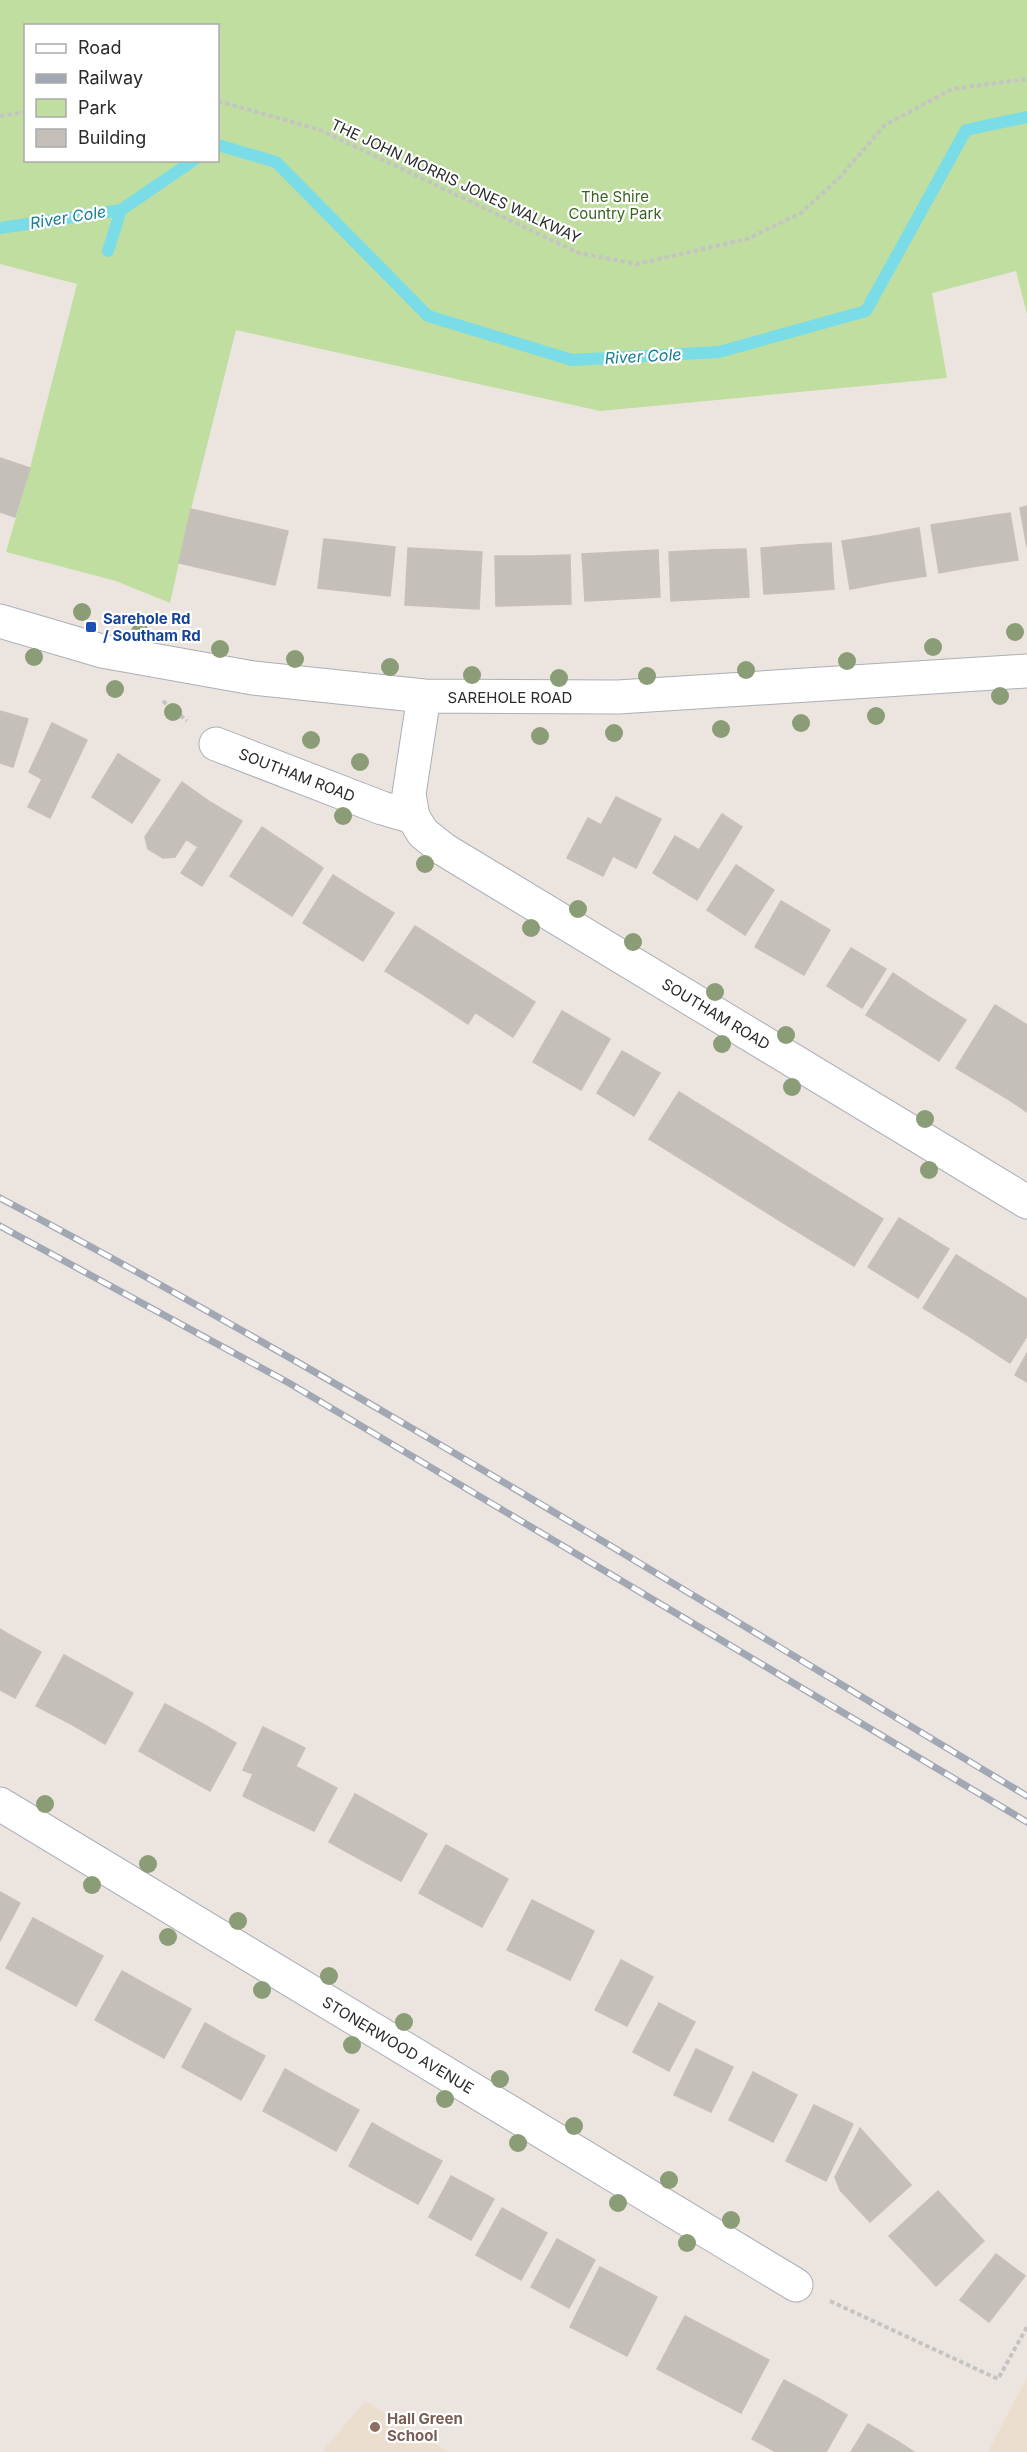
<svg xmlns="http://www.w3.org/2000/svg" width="1027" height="2452" viewBox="0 0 1027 2452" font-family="Inter,sans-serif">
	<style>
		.education { fill: #ecdecf }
		.green { fill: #c0de9f; fill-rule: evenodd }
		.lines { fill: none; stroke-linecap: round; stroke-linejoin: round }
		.stream { stroke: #7adce6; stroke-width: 12 }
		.building { fill: #c5bfba; stroke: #c7bfb8; stroke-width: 1.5 }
		.minor-casing { stroke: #abafb7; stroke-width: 35 }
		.path { stroke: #c4c4c4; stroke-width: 4; stroke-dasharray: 4.5 3; stroke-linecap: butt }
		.minor { stroke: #fff; stroke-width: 33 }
		.rail-casing { stroke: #a2a7b4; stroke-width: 7 }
		.rail { stroke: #fff; stroke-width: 4.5; stroke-dasharray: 14; stroke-linecap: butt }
		.tree { fill: #8a9d76 }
		.transit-dot { fill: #1a4fb4; stroke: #fff; stroke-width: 2 }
		.education-dot { fill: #8d6e63; stroke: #fff; stroke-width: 2 }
		.labels { text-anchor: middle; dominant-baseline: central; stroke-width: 4.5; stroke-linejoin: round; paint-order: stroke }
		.street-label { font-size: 15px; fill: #2b2b2b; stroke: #fff }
		.park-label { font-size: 15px; fill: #3a6320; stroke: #fff }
		.transit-label { font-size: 15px; font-weight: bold; fill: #164399; stroke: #fff; text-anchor: start }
		.education-label { font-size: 15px; font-weight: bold; fill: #785e54; stroke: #fff; text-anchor: start }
		.water-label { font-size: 16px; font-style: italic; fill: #187e93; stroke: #fff }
	</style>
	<rect width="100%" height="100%" fill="#ece4df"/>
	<path class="education" d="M1027,2377V2452H988Z
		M365,2401L449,2452H322Z"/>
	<path class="green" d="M0,0H1027V314L1016,271L932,293L947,378L600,411L236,330L191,509L170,603L116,581L6,552L30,468L77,284L0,264ZM26,26H218V160H26Z"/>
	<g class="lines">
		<path class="stream" d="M218,145L276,162L428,316L572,360L719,352L866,311L966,130L1027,117
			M0,228L121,210L194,160
			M108,251L121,210"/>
	</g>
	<path class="building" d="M0,458L30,468L15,517L0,512Z
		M1027,506V547L1020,508Z
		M191,509L239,520L227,574L179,563Z
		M1010,513L1018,560L978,566L970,519Z
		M970,519L978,566L939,573L931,525Z
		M239,520L288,531L275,585L227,574Z
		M919,528L926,576L888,582L880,535Z
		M880,535L888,582L850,589L842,541Z
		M324,539L360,543L354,592L318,588Z
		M360,543L395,547L390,596L354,592Z
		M831,543L834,589L799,592L796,545Z
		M796,545L799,592L764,594L761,548Z
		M408,548L445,550L442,607L405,605Z
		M746,549L749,597L709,599L707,550Z
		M445,550L482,552L479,609L442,607Z
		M658,550L660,597L623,599L620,552Z
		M707,550L709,599L671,601L669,552Z
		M620,552L623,599L585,601L582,554Z
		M570,555L571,604L534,605L532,556Z
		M495,556H532L534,605L496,606Z
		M0,711L28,719L13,767L0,763Z
		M52,723L87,740L50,818L28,807L42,779L29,772Z
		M118,754L160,780L132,823L92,797Z
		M182,782L210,802L175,857L163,858L148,849L145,837Z
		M616,797L661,819L636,868L613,856L603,876L567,858L588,818L601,825Z
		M210,802L242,821L202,886L181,873L198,847L187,840Z
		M722,814L742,827L697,900L653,873L675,836L699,850Z
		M262,827L289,845L258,894L230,876Z
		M289,845L323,868L292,916L258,894Z
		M736,865L774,890L745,935L707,910Z
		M333,875L363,894L333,942L303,923Z
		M363,894L394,913L363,961L333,942Z
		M781,901L830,930L804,975L755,947Z
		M415,926L456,952L427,997L385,971Z
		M851,948L886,969L862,1008L827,986Z
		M456,952L497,978L468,1024L427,997Z
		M893,973L929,997L903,1038L866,1015Z
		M497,978L535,1002L513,1037L476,1013Z
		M929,997L966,1020L939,1061L903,1038Z
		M995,1005L1027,1025V1075L1011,1101L956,1068Z
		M562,1011L610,1039L581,1090L533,1062Z
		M622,1051L660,1073L634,1116L597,1093Z
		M1027,1075V1112L1011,1101Z
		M679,1092L747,1134L718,1182L649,1139Z
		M747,1134L815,1177L785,1224L718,1182Z
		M815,1177L883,1219L854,1266L785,1224Z
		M899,1218L949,1249L918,1298L868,1267Z
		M956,1255L1000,1282L967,1335L923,1308Z
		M1000,1282L1027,1299V1336L1010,1363L967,1335Z
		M1027,1353V1382L1015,1375Z
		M0,1629L8,1634L0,1648Z
		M8,1634L41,1652L15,1698L0,1690V1648Z
		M64,1655L99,1674L71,1724L36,1706Z
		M99,1674L133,1693L105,1744L71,1724Z
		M165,1704L201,1723L174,1771L139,1751Z
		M201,1723L236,1743L210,1791L174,1771Z
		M263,1727L305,1748L273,1811L243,1796L253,1774L243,1770Z
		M295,1766L337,1788L314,1831L273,1811Z
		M355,1794L391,1814L365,1862L329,1842Z
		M391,1814L427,1834L401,1881L365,1862Z
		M446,1845L477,1862L450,1910L419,1893Z
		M477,1862L508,1879L482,1927L450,1910Z
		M0,1892L20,1903L0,1941Z
		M532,1900L564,1916L539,1965L507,1950Z
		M564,1916L594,1931L570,1980L539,1965Z
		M33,1918L68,1937L41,1987L6,1968Z
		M68,1937L103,1956L76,2006L41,1987Z
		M621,1960L653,1977L627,2026L595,2010Z
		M122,1971L156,1990L129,2039L95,2020Z
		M156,1990L191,2009L164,2058L129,2039Z
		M659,2003L695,2022L669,2071L633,2052Z
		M205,2023L235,2040L211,2083L182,2067Z
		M235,2040L265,2056L241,2100L211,2083Z
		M696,2049L733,2067L711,2112L674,2095Z
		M285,2069L322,2090L300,2131L263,2111Z
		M753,2072L797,2095L773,2142L729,2120Z
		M322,2090L359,2110L336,2151L300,2131Z
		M814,2105L853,2124L826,2181L786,2161Z
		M372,2123L406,2142L383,2185L349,2166Z
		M860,2128L911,2185L870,2222L840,2190L835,2177Z
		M406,2142L442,2161L418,2204L383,2185Z
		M451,2176L494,2199L471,2240L429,2217Z
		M938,2191L961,2216L913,2261L889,2236Z
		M502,2208L547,2233L521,2280L476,2255Z
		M961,2216L984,2241L936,2286L913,2261Z
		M557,2239L595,2260L569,2308L531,2287Z
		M996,2254L1025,2276L989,2322L960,2300Z
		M600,2267L657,2297L627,2356L570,2327Z
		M685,2316L727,2338L699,2391L657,2369Z
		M727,2338L769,2360L741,2413L699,2391Z
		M784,2380L816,2397L786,2452H776L752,2439Z
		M816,2397L847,2415L826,2452H786Z
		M868,2424L899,2442L893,2452H851Z
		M899,2442L914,2452H893Z"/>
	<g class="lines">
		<defs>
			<path id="minor" d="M0,621L102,651L253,678L424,696L618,697L1027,671
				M424,696L409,794L413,817L423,833L443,849L1027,1202
				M216,744L382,808L413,817
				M0,1804L796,2285"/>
		</defs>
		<use href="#minor" class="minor-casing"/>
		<path class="path" d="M218,101L320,130L579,253L637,264L747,239L801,213L839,178L885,125L952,89L1027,79
			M0,116L26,112
			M163,701L187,721
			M830,2301L998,2379L1027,2327"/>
		<use href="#minor" class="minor"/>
		<defs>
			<path id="rail" d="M0,1198C350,1383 687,1593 1027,1796
				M0,1226L289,1383L1027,1822"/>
		</defs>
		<use href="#rail" class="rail-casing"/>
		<use href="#rail" class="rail"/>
	</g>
	<g class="tree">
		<circle cx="82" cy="612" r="9"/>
		<circle cx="140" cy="632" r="9"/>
		<circle cx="1015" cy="632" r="9"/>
		<circle cx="933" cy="647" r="9"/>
		<circle cx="220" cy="649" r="9"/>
		<circle cx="34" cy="657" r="9"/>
		<circle cx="295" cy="659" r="9"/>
		<circle cx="847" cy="661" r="9"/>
		<circle cx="390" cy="667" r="9"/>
		<circle cx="746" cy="670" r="9"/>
		<circle cx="472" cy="675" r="9"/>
		<circle cx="647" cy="676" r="9"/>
		<circle cx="559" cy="678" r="9"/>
		<circle cx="115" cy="689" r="9"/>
		<circle cx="1000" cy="696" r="9"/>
		<circle cx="173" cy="712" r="9"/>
		<circle cx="876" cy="716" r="9"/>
		<circle cx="801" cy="723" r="9"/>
		<circle cx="721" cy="729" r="9"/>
		<circle cx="614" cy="733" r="9"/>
		<circle cx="540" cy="736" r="9"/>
		<circle cx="311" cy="740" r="9"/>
		<circle cx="360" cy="762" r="9"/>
		<circle cx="343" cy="816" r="9"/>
		<circle cx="425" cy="864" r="9"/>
		<circle cx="578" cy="909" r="9"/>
		<circle cx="531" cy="928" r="9"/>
		<circle cx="633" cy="942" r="9"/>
		<circle cx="715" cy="992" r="9"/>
		<circle cx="786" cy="1035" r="9"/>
		<circle cx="722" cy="1044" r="9"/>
		<circle cx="792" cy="1087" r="9"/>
		<circle cx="925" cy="1119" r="9"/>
		<circle cx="929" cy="1170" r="9"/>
		<circle cx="45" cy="1804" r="9"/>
		<circle cx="148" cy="1864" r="9"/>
		<circle cx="92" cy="1885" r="9"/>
		<circle cx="238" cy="1921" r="9"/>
		<circle cx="168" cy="1937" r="9"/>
		<circle cx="329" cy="1976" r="9"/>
		<circle cx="262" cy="1990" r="9"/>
		<circle cx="404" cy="2022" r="9"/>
		<circle cx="352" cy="2045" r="9"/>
		<circle cx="500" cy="2079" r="9"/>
		<circle cx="445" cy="2099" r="9"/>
		<circle cx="574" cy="2126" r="9"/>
		<circle cx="518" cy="2143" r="9"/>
		<circle cx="669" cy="2180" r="9"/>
		<circle cx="618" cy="2203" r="9"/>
		<circle cx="731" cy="2220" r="9"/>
		<circle cx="687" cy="2243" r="9"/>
	</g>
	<rect class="transit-dot" x="85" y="621" width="12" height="12" rx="3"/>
	<circle class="education-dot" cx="375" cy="2427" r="6"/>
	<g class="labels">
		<g class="street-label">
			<text transform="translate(456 181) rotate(25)">THE JOHN MORRIS JONES WALKWAY</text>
			<text x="510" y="697">SAREHOLE ROAD</text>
			<text transform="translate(297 775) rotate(21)">SOUTHAM ROAD</text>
			<text transform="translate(716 1014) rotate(31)">SOUTHAM ROAD</text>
			<text transform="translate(398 2045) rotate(31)">STONERWOOD AVENUE</text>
		</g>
		<g class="park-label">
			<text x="615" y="196">The Shire<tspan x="615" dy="17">Country Park</tspan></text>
		</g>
		<g class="transit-label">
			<text x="103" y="618">Sarehole Rd<tspan x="103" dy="17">/ Southam Rd</tspan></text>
		</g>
		<g class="education-label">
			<text x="387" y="2418">Hall Green<tspan x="387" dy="17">School</tspan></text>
		</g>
		<g class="water-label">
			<text transform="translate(68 217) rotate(-9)">River Cole</text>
			<text transform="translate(643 356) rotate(-3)">River Cole</text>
		</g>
	</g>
	<rect x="24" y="24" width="195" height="138" fill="#ffffff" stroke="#aaaaaa" stroke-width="1.5"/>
	<rect x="36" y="44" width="30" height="9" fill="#ffffff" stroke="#aaaaaa" stroke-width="1.5"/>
	<text x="78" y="54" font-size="18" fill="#2b2b2b">Road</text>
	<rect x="36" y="74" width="30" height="9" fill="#a2a7b4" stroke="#aaaaaa" stroke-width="1.5"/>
	<text x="78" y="84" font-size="18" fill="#2b2b2b">Railway</text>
	<rect x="36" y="99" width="30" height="18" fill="#c0de9f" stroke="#aaaaaa" stroke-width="1.5"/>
	<text x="78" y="114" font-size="18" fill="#2b2b2b">Park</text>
	<rect x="36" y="129" width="30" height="18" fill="#c5bfba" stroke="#aaaaaa" stroke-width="1.5"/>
	<text x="78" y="144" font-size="18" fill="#2b2b2b">Building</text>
</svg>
